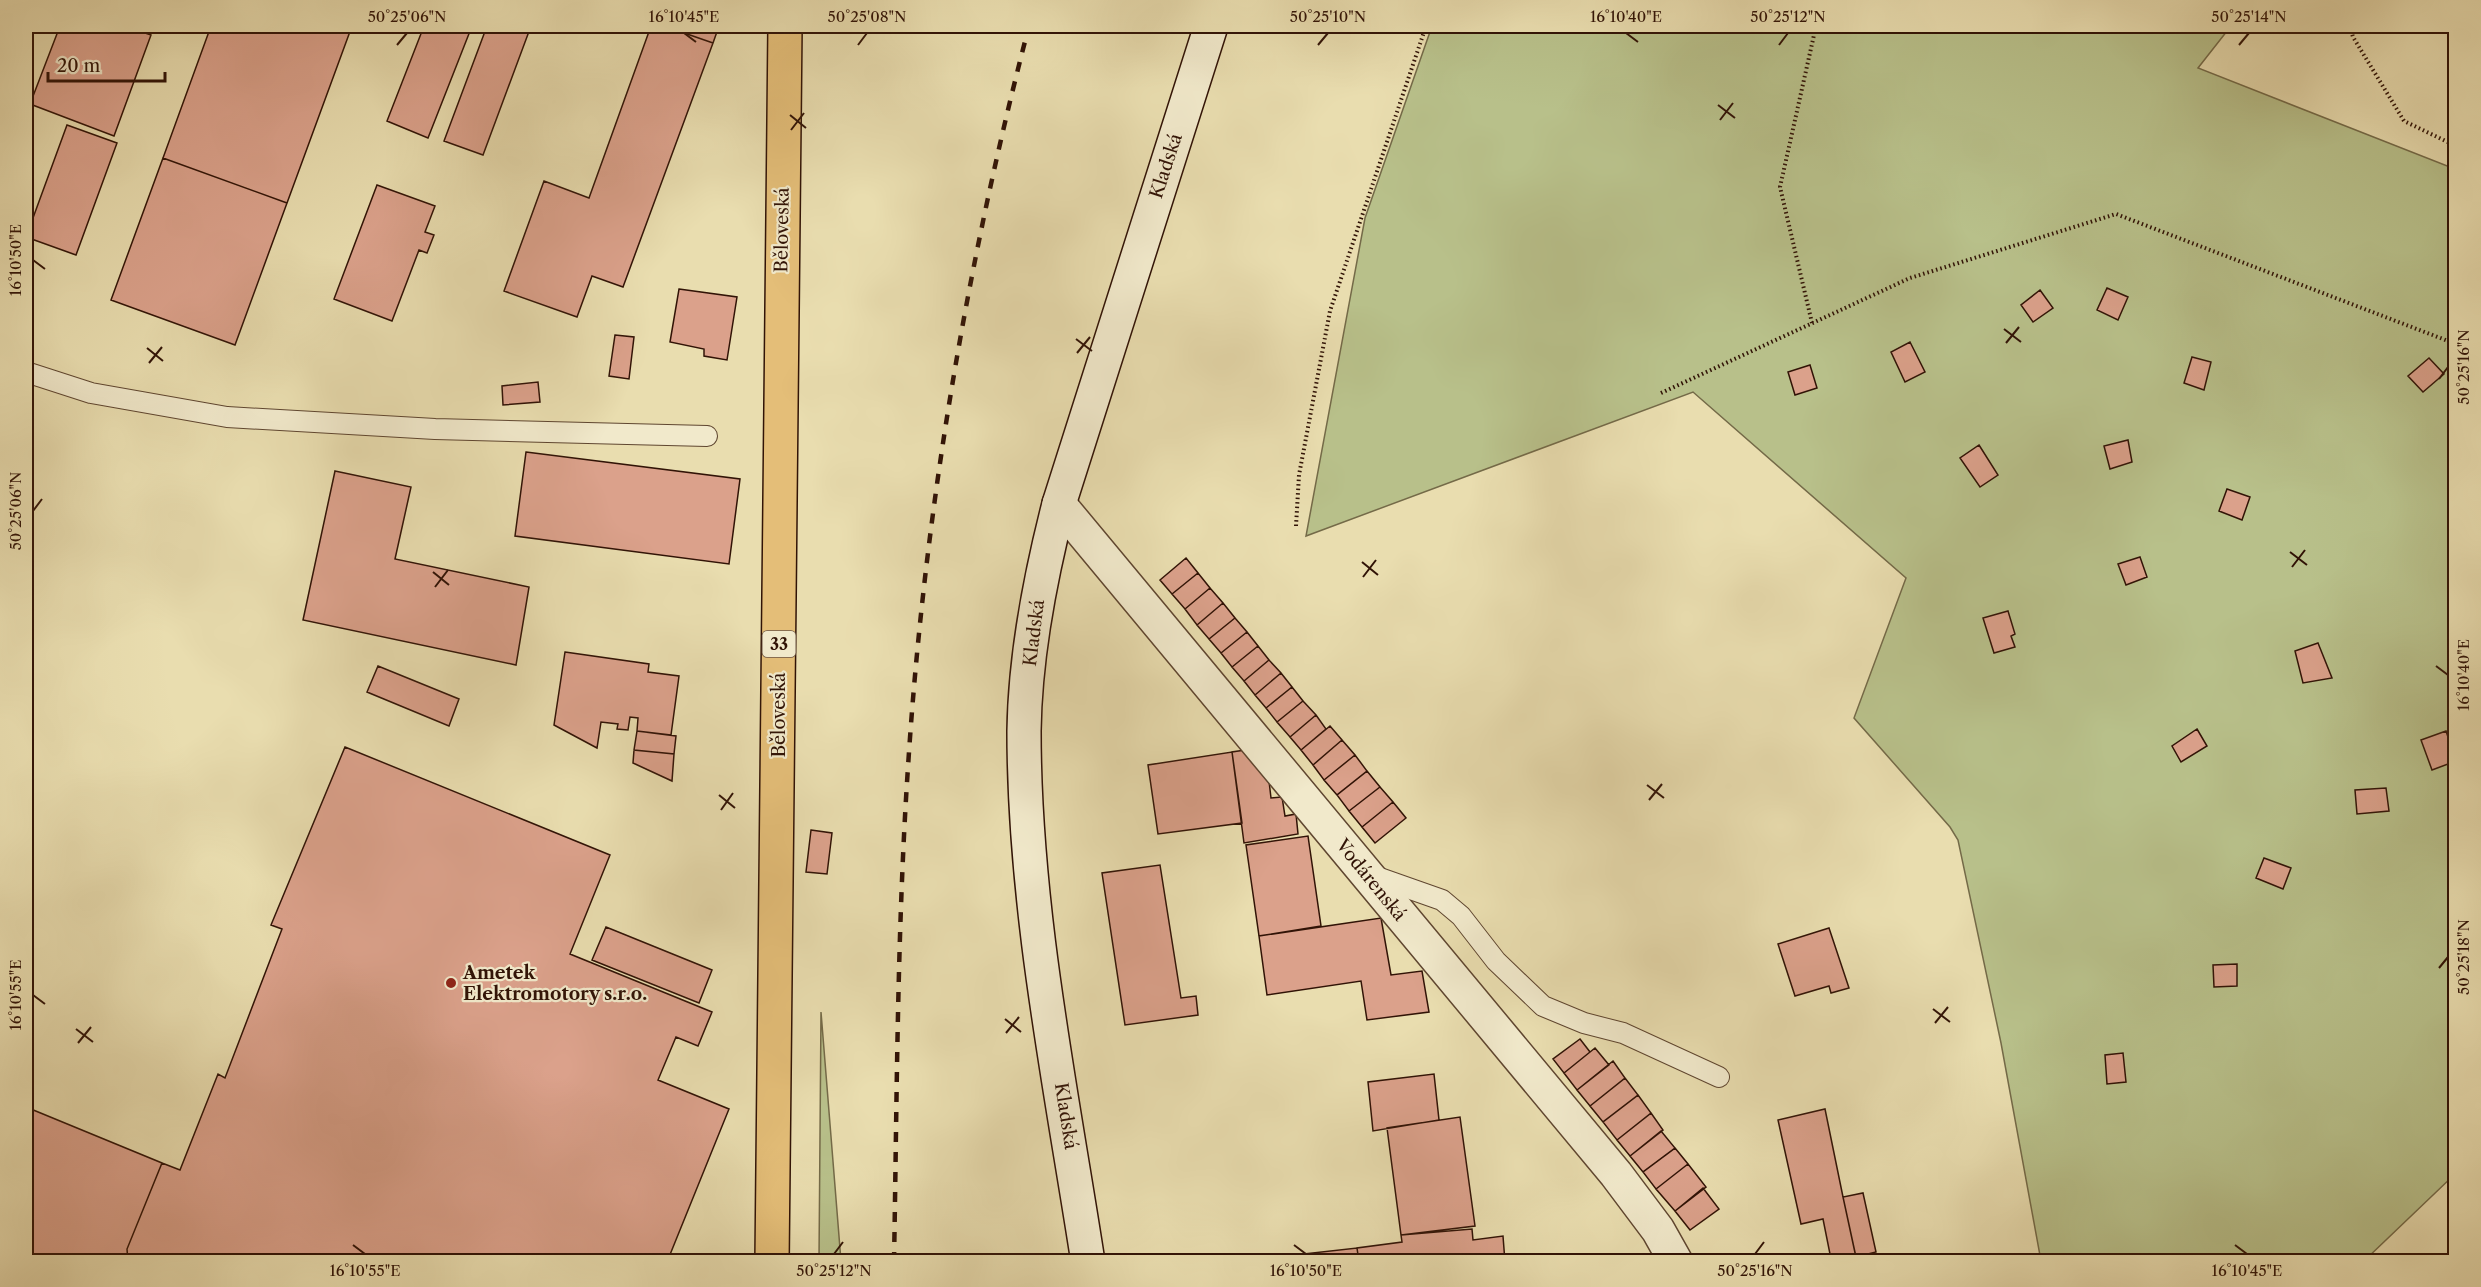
<svg xmlns="http://www.w3.org/2000/svg" width="2481" height="1287" viewBox="0 0 2481 1287" font-family="'Libre Caslon Text',serif">
	<style>
		.green { fill: #b8c08a; stroke: #746a48; stroke-width: 1.5 }
		.building { fill: #dba18b; stroke: #311306; stroke-width: 1.5 }
		.lines { fill: none; stroke-linecap: round; stroke-linejoin: round }
		.service-casing { stroke: #5f4630; stroke-width: 22 }
		.minor-casing { stroke: #5f4630; stroke-width: 36 }
		.secondary-casing { stroke: #311306; stroke-width: 36 }
		.primary-casing { stroke: #311306; stroke-width: 36 }
		.path { stroke: #311306; stroke-width: 4; stroke-dasharray: 1.5 3; stroke-linecap: butt }
		.service { stroke: #f1e9cb; stroke-width: 20 }
		.minor { stroke: #f1e9cb; stroke-width: 33 }
		.secondary { stroke: #f1e9cb; stroke-width: 33 }
		.primary { stroke: #e4be78; stroke-width: 33 }
		.rail { stroke: #311306; stroke-width: 4.5; stroke-dasharray: 10 10; stroke-linecap: butt }
		.ticks { fill: none; stroke: #311306; stroke-width: 2 }
		.poi-dot { fill: #8f2418; stroke: #f1e9cb; stroke-width: 2 }
		.labels { text-anchor: middle; dominant-baseline: central; stroke-width: 4.5; stroke-linejoin: round; paint-order: stroke }
		.shield { fill: #f1e9cb; stroke: #6b5341; stroke-width: 1.5 }
		.shield-label { font-size: 16px; font-weight: bold; fill: #311306 }
		.street-label { font-size: 18px; fill: #311306; stroke: #f1e9cb }
		.poi-label { font-size: 18px; font-weight: bold; fill: #311306; stroke: #f1e9cb; text-anchor: start }
		.neatline { fill: none; stroke: #311306; stroke-width: 2 }
		.ticks-label { font-size: 15px; text-anchor: middle; fill: #311306 }
	</style>
	<rect width="100%" height="100%" fill="#e9ddaf"/>
	<filter id="stains"><feTurbulence type="fractalNoise" baseFrequency=".00333" numOctaves="4"/><feColorMatrix values="0 0 0 0 .2 0 0 0 0 .09 0 0 0 0 .02 0 0 0 .5 -.17"/></filter>
	<radialGradient id="worn" r=".72"><stop offset=".6" stop-color="#630" stop-opacity="0"/><stop offset="1" stop-color="#630" stop-opacity=".3"/></radialGradient>
	<path class="green" d="M1432,26H2231L2198,68L2455,169V1174L2364,1261H2041L2001,1043L1958,840L1950,827L1854,718L1906,578L1693,392L1306,536L1365,218Z
		M821,1012L841,1261H819Z"/>
	<path class="building" d="M60,26H125L151,35L114,136L30,104Z
		M211,26H352L287,203L163,158Z
		M424,26H472L428,138L387,121Z
		M487,26H531L483,155L444,141Z
		M651,26H664L713,43L623,287L592,276L577,317L504,291L544,181L589,198Z
		M664,26H719L713,43Z
		M67,125L117,143L76,255L26,237Z
		M163,158L287,203L235,345L111,300Z
		M377,185L435,206L425,232L434,235L427,253L419,250L392,321L334,299Z
		M2107,288L2128,297L2118,320L2097,310Z
		M679,289L737,297L727,360L704,356V349L670,342Z
		M2040,290L2053,308L2033,322L2021,305Z
		M615,335L634,337L629,379L609,376Z
		M1910,342L1925,372L1905,382L1891,352Z
		M2192,357L2211,362L2204,390L2184,383Z
		M2429,358L2444,374L2423,392L2408,376Z
		M1810,365L1817,388L1795,395L1788,372Z
		M538,382L540,402L503,405L502,386Z
		M2128,440L2132,462L2110,469L2104,446Z
		M1979,445L1998,475L1980,487L1960,458Z
		M526,452L740,479L729,564L515,536Z
		M335,471L411,487L395,559L529,587L516,665L303,620Z
		M2227,489L2250,497L2242,520L2219,511Z
		M2140,557L2147,577L2126,585L2118,564Z
		M1186,558L1198,573L1172,594L1160,580Z
		M1198,573L1210,588L1185,609L1172,594Z
		M1210,588L1223,603L1197,625L1185,609Z
		M1223,603L1235,618L1209,639L1197,625Z
		M2008,611L2015,634L2011,636L2015,647L1994,653L1983,618Z
		M1235,618L1247,632L1221,653L1209,639Z
		M1247,632L1258,646L1232,667L1221,653Z
		M2318,643L2332,678L2303,683L2295,651Z
		M1258,646L1269,660L1244,681L1232,667Z
		M565,652L649,664L648,672L679,676L671,735L637,731L638,718L630,717L628,730L617,729L618,724L601,722L597,748L554,725Z
		M1269,660L1281,673L1255,695L1244,681Z
		M378,666L459,699L449,726L367,692Z
		M1281,673L1292,687L1266,708L1255,695Z
		M1292,687L1303,701L1277,722L1266,708Z
		M1303,701L1316,715L1290,737L1277,722Z
		M1316,715L1326,729L1301,750L1290,737Z
		M1330,726L1342,740L1313,765L1301,750Z
		M2197,729L2207,746L2181,762L2172,746Z
		M637,731L676,736L674,754L634,750Z
		M2446,731L2456,761L2432,770L2421,740Z
		M1342,740L1355,755L1324,780L1313,765Z
		M345,747L610,855L570,954L712,1012L698,1046L676,1037L658,1080L729,1109L667,1262H128L127,1249L162,1163L180,1170L218,1074L225,1078L282,929L271,925Z
		M634,750L674,754L672,781L633,763Z
		M1245,750L1269,781L1271,798L1282,797L1285,816L1296,814L1298,834L1244,843L1232,752Z
		M1232,752L1242,823L1158,834L1148,765Z
		M1355,755L1367,771L1337,795L1324,780Z
		M1367,771L1380,787L1349,811L1337,795Z
		M1380,787L1393,802L1362,827L1349,811Z
		M2386,788L2389,811L2357,814L2355,790Z
		M1393,802L1406,818L1375,843L1362,827Z
		M811,830L832,833L827,874L806,872Z
		M1308,836L1321,926L1259,936L1246,845Z
		M2264,858L2291,868L2283,889L2256,878Z
		M1160,865L1181,998L1196,996L1198,1015L1125,1025L1102,873Z
		M1381,918L1391,975L1422,971L1429,1012L1367,1020L1361,981L1267,995L1259,936Z
		M606,927L712,970L699,1003L592,960Z
		M1829,928L1849,988L1831,993L1829,986L1795,996L1778,944Z
		M2237,964V986L2214,987L2213,965Z
		M1580,1039L1590,1052L1564,1073L1553,1059Z
		M1595,1048L1609,1065L1577,1090L1564,1073Z
		M2123,1053L2126,1082L2107,1084L2105,1055Z
		M1613,1061L1625,1078L1590,1106L1577,1090Z
		M1434,1074L1439,1120L1373,1131L1368,1082Z
		M1625,1078L1638,1095L1603,1122L1590,1106Z
		M1638,1095L1651,1113L1617,1140L1603,1122Z
		M26,1107L162,1163L127,1249L128,1262H26Z
		M1825,1109L1843,1197L1857,1262H1819L1831,1259L1823,1219L1801,1224L1778,1120Z
		M1651,1113L1663,1130L1630,1156L1617,1140Z
		M1460,1117L1475,1226L1401,1235L1387,1128Z
		M1661,1131L1675,1148L1643,1172L1630,1156Z
		M1675,1148L1688,1164L1656,1189L1643,1172Z
		M1688,1164L1706,1187L1675,1211L1656,1189Z
		M1703,1188L1719,1209L1690,1230L1675,1211Z
		M1863,1193L1876,1252L1856,1257L1843,1197Z
		M1472,1229L1473,1240L1503,1236L1505,1262H1359L1357,1248L1402,1242L1401,1235Z
		M1357,1248L1359,1262H1240V1261Z"/>
	<g class="lines">
		<defs>
			<path id="service" d="M26,372L91,393L227,417L435,429L707,436
				M1371,875L1442,900L1461,916L1496,961L1543,1006L1584,1023L1623,1033L1719,1077"/>
			<path id="minor" d="M1059,504L1616,1174L1658,1230L1676,1262"/>
			<path id="secondary" d="M1088,1262C1061,1087 1024,909 1024,731C1025,655 1040,578 1059,504L1211,26"/>
			<path id="primary" d="M772,1262L785,26"/>
		</defs>
		<use href="#service" class="service-casing"/>
		<use href="#minor" class="minor-casing"/>
		<use href="#secondary" class="secondary-casing"/>
		<use href="#primary" class="primary-casing"/>
		<path class="path" d="M2350,26L2353,37L2404,121L2456,146
			M1812,323L1780,187L1816,26
			M1661,393L1910,278L2116,214L2456,344
			M1296,526L1299,475L1330,311L1426,26"/>
		<use href="#service" class="service"/>
		<use href="#minor" class="minor"/>
		<use href="#secondary" class="secondary"/>
		<use href="#primary" class="primary"/>
		<path class="rail" d="M894,1262C897,1097 897,931 908,767C924,517 966,267 1029,26"/>
	</g>
	<path class="ticks" d="M684,33L696,42M1626,33L1638,42M397,45L407,33M858,45L867,33M1318,45L1328,33M1779,45L1788,33M2239,45L2249,33M1718,105L1735,118M790,115L806,128M1720,120L1733,103M791,130L804,113M33,260L45,269M2004,329L2021,342M1076,339L1092,351M2006,343L2019,327M147,348L163,361M1077,353L1090,337M149,363L162,347M2439,379L2448,367M33,511L42,499M2290,552L2307,565M1362,562L1378,575M2292,567L2305,550M433,572L449,585M1363,577L1376,560M435,587L448,570M2436,666L2448,675M1647,785L1664,798M719,795L735,808M1649,800L1662,784M721,810L733,793M2439,968L2448,957M33,995L45,1004M1933,1009L1950,1022M1005,1019L1021,1032M1935,1023L1948,1007M76,1029L93,1042M1006,1033L1019,1017M78,1043L91,1027M353,1245L365,1254M1294,1245L1306,1254M2235,1245L2247,1254M834,1254L843,1242M1755,1254L1764,1242"/>
	<circle class="poi-dot" cx="451" cy="983" r="6"/>
	<g class="labels">
		<rect class="shield" x="762.5" y="631" width="33" height="26" rx="4.5"/>
		<g class="shield-label">
			<text x="779" y="644">33</text>
		</g>
		<g class="street-label">
			<text transform="translate(1166 166) rotate(-72)">Kladská</text>
			<text transform="translate(782 230) rotate(-89)">Běloveská</text>
			<text transform="translate(1034 633) rotate(-83)">Kladská</text>
			<text transform="translate(779 715) rotate(-90)">Běloveská</text>
			<text transform="translate(1371 880) rotate(51)">Vodárenská</text>
			<text transform="translate(1066 1116) rotate(81)">Kladská</text>
		</g>
		<g class="poi-label">
			<text x="463" y="973">Ametek<tspan x="463" dy="21">Elektromotory s.r.o.</tspan></text>
		</g>
	</g>
	<rect width="2481" height="1287" fill="none" stroke="#e9ddaf" stroke-width="66"/>
	<path d="M48 72v9h117v-9" fill="none" stroke="#311306" stroke-width="3"/>
	<text x="57" y="72" font-size="18" fill="#311306" stroke="#f1e9cb" stroke-width="4.5" paint-order="stroke">20 m</text>
	<rect x="33" y="33" width="2415" height="1221" class="neatline"/>
	<g class="ticks-label">
		<text x="407" y="22">50°25'06"N</text>
		<text x="684" y="22">16°10'45"E</text>
		<text x="867" y="22">50°25'08"N</text>
		<text x="1328" y="22">50°25'10"N</text>
		<text x="1626" y="22">16°10'40"E</text>
		<text x="1788" y="22">50°25'12"N</text>
		<text x="2249" y="22">50°25'14"N</text>
		<text transform="translate(16 260) rotate(-90)" y="5">16°10'50"E</text>
		<text transform="translate(2464 367) rotate(-90)" y="5">50°25'16"N</text>
		<text transform="translate(16 511) rotate(-90)" y="5">50°25'06"N</text>
		<text transform="translate(2464 675) rotate(-90)" y="5">16°10'40"E</text>
		<text transform="translate(2464 957) rotate(-90)" y="5">50°25'18"N</text>
		<text transform="translate(16 995) rotate(-90)" y="5">16°10'55"E</text>
		<text x="365" y="1276">16°10'55"E</text>
		<text x="834" y="1276">50°25'12"N</text>
		<text x="1306" y="1276">16°10'50"E</text>
		<text x="1755" y="1276">50°25'16"N</text>
		<text x="2247" y="1276">16°10'45"E</text>
	</g>
	<rect width="100%" height="100%" filter="url(#stains)"/>
	<rect width="100%" height="100%" fill="url(#worn)"/>
</svg>
